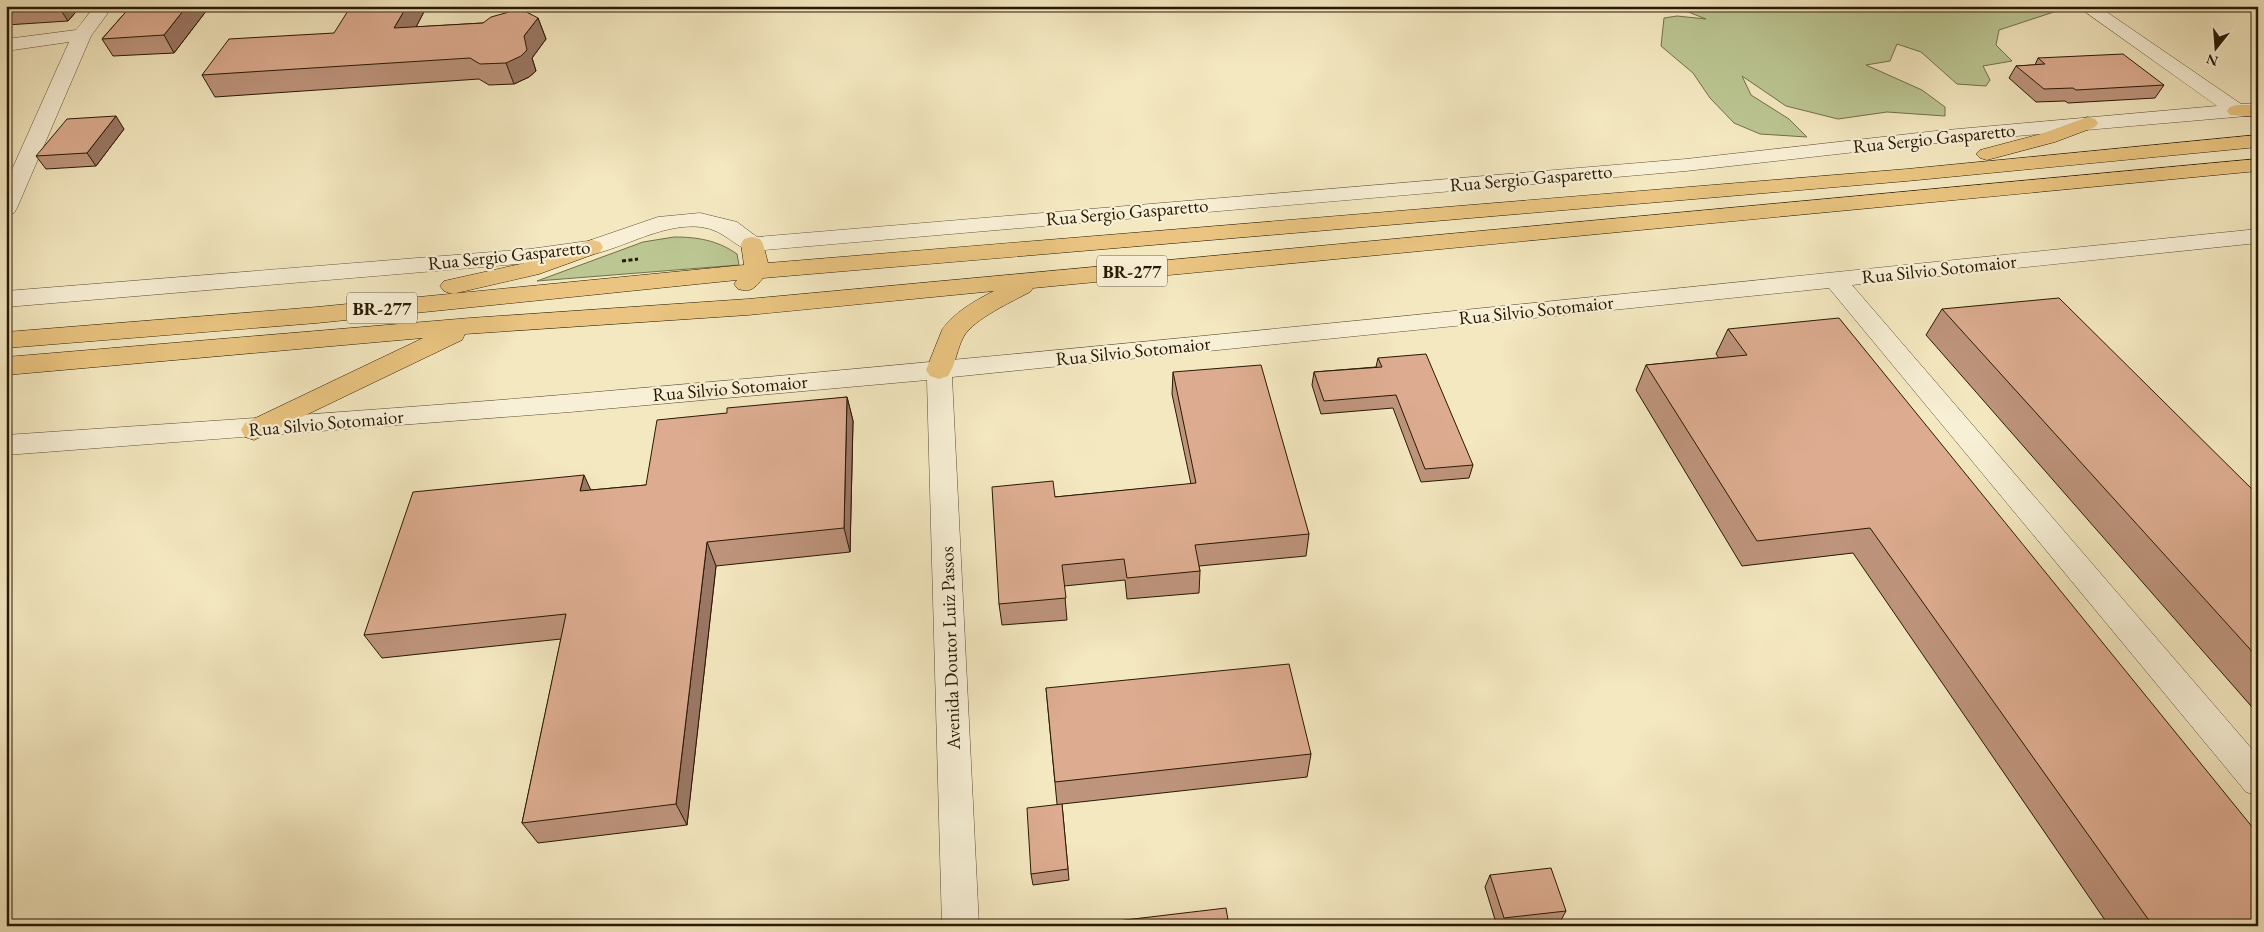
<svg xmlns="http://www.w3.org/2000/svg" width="2264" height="932" viewBox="0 0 2264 932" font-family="'EB Garamond',serif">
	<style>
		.green { fill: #bbc692; stroke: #726f4a }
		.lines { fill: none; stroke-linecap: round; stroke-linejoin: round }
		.minor-casing { stroke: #5b4c32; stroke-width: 1 }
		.highway-casing { stroke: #281802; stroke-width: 1 }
		.path { stroke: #281802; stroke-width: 3; stroke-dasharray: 4 2.5; stroke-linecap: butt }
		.minor { fill: #f8f0d6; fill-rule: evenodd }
		.highway { fill: #eac480; fill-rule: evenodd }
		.wall { fill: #be947c; stroke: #281802 }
		.shaded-wall { fill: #9b7865; stroke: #281802 }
		.building { fill: #ddac90; stroke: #281802 }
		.labels { text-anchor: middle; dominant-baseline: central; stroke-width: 4.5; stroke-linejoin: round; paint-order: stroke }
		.shield { fill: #f8f0d6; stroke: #665942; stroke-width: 1 }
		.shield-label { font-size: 18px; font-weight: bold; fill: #281802 }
		.street-label { font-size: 19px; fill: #281802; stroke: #f8f0d6 }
	</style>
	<rect width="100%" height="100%" fill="#f4e8c0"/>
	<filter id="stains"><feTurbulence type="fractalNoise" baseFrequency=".004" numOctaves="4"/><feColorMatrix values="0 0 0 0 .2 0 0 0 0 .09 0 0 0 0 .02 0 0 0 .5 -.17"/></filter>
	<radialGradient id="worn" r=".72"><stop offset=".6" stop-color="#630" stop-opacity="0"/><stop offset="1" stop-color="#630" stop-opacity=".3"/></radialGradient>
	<path class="green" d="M1673,6H2060V10L1999,30L1996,45L2012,61L1983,66L1990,80L1986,86L1957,84L1921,52L1897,44L1890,61L1866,65L1922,90L1945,107V116L1887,112L1838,119L1786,106L1742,76L1751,95L1789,119L1807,137L1760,134L1734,123L1710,98L1693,73L1661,46L1664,18L1677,16L1706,19Z
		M674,237C697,237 717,240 737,254L739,265L537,281L643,242Z"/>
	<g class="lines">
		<defs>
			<path id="minor" d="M95,6H113L91,36L17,208L14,213L6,215V183L69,42L6,51V39L76,30Z
				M2077,6H2098L2241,104L2258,103V115L1936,143L1686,171L752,251C732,246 725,230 701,227C666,223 631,244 598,253C576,258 552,260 530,263L6,307V291L530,249L588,241L658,217L700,213L737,222L757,237L1686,159L1936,131L2217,106Z
				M2258,229V243L1852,285L2258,756V796L2246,792L1829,288L952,377L979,926H942L927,380L570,412L6,455V435C195,422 384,410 573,394C1135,346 1696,286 2258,229Z"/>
			<path id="highway" d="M2237,105H2258V117L2230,115L2227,111L2230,107Z
				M2088,117L2095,119L2098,123L2095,127L2055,142L1987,160L1980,158L1976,154L1980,150L2041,134Z
				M2258,135V147L1907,181L763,278C755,288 751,293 738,289L734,284L737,280L317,323L6,348V332L317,307L744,265L741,244L744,239L752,237L760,239L763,244L768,263L1907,169Z
				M2258,159V171L1033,288L1030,292C1013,301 974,319 964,336C957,348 956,364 948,376L939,379L930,376L926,370L942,330C953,313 976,300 994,291L748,315L465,334L462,340L254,440L245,437L241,430L245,423L423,338L6,375V357L470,318L748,299Z
				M592,240L600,242L603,247L600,252L539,274L452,294L444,291L440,286L444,281L525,263Z"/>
		</defs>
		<use href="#minor" class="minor-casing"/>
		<use href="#highway" class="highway-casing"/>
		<path class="path" d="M622,261L638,259"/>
		<use href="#minor" class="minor"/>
		<use href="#highway" class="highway"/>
	</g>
	<path class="wall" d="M6,6H81L68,21L6,25Z
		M131,6H210L174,53L113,56L102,39Z
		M427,6L416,27L483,23L538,18L546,39L532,58L536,71L529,77L514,84L489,85L479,79L215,97L202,75Z
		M2038,58L2164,85L2155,98L2068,103L2065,101L2036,102L2009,78L2016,66L2035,65Z
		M124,129L96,166L46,169L36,156Z
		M1942,309L2258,495V714L1926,335Z
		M1728,329L2258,926H2109L1853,553L1742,566L1636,390L1646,365L1719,358L1716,354Z
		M1378,358L1473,465L1469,478L1421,482L1393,408L1321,414L1312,385L1314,372L1376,367Z
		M1173,372L1309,534L1306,556L1199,566L1200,571L1199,593L1127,599L1125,580L1064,586L1067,620L1002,625L999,604L1055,497L1191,484L1172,394Z
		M847,397L853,421L850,552L716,566L687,825L538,843L522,823L561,639L382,658L364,635L591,490L646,485L727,413Z
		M1046,688L1311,754L1307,777L1062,804L1069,880L1033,885L1031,874L1057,804Z
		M1490,875L1566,911L1560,922L1525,926H1497L1485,887Z"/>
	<path class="shaded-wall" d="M58,6H81L68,21Z
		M187,6H210L174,53L164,35Z
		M407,6H427L404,50L394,28Z
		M538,18L546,39L532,58L536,71L529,77L514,84L506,63L524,36Z
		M116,116L124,129L96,166L87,153Z
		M847,397L853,421L850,552L844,528Z
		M584,475L595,499L580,491Z
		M707,542L716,566L687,825L676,804Z"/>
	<path class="building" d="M131,6H187L164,35L102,39Z
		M351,6H407L394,28L483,23L491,17L509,12L512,6H515L538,18L524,36L527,50L521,56L506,63L480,64L470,58L202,75L229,39L334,33Z
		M2123,54L2164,85L2076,90L2073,88L2044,89L2016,66L2045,64L2038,58Z
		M116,116L87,153L36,156L67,119Z
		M2059,298L2258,495V658L1942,309Z
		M1839,318L2258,834V926H2153L1870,528L1757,541L1646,365L1747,355L1728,329Z
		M1426,354L1473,465L1425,469L1396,395L1324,401L1314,372L1382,367L1378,358Z
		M1261,365L1309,534L1195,545L1200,571L1127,578L1124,559L1062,565L1066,598L999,604L992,487L1053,481L1055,497L1196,483L1173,372Z
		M847,397L844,528L707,542L676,804L522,823L566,614L364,635L413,492L584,475L580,491L646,485L657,420L727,413V408Z
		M1289,664L1311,754L1055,782L1046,688Z
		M1062,804L1068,869L1031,874L1027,808Z
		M1551,868L1566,911L1504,918L1490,875Z
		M1226,908L1229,926H1074Z"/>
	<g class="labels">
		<g class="shield">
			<rect x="1097" y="255.5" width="70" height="31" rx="4"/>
			<rect x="347" y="292.5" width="70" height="31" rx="4"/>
		</g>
		<g class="shield-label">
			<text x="1132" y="271">BR-277</text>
			<text x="382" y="308">BR-277</text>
		</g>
		<g class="street-label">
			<text transform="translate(1934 138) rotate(-6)">Rua Sergio Gasparetto</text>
			<text transform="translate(1531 178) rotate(-5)">Rua Sergio Gasparetto</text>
			<text transform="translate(1127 212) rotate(-5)">Rua Sergio Gasparetto</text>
			<text transform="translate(509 255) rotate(-6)">Rua Sergio Gasparetto</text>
			<text transform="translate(1939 269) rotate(-6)">Rua Silvio Sotomaior</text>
			<text transform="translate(1536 310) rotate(-6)">Rua Silvio Sotomaior</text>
			<text transform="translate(1133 351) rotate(-6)">Rua Silvio Sotomaior</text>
			<text transform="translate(730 388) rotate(-5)">Rua Silvio Sotomaior</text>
			<text transform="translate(326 423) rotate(-5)">Rua Silvio Sotomaior</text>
			<text transform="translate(950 648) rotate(-92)">Avenida Doutor Luiz Passos</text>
		</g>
	</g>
	<rect width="2264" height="932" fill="none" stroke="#f4e8c0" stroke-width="25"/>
	<rect x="8" y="8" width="2249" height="917" fill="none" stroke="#281802" stroke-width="2.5"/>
	<rect x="12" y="12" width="2239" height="907" fill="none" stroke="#281802"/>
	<g transform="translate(2216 48) rotate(197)" stroke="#f8f0d6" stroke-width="4" paint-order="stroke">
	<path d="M0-4L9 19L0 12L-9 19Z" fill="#281802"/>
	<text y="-8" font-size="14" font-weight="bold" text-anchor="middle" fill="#281802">N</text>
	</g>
	<rect width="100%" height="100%" filter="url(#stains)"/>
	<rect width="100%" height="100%" fill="url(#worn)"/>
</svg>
